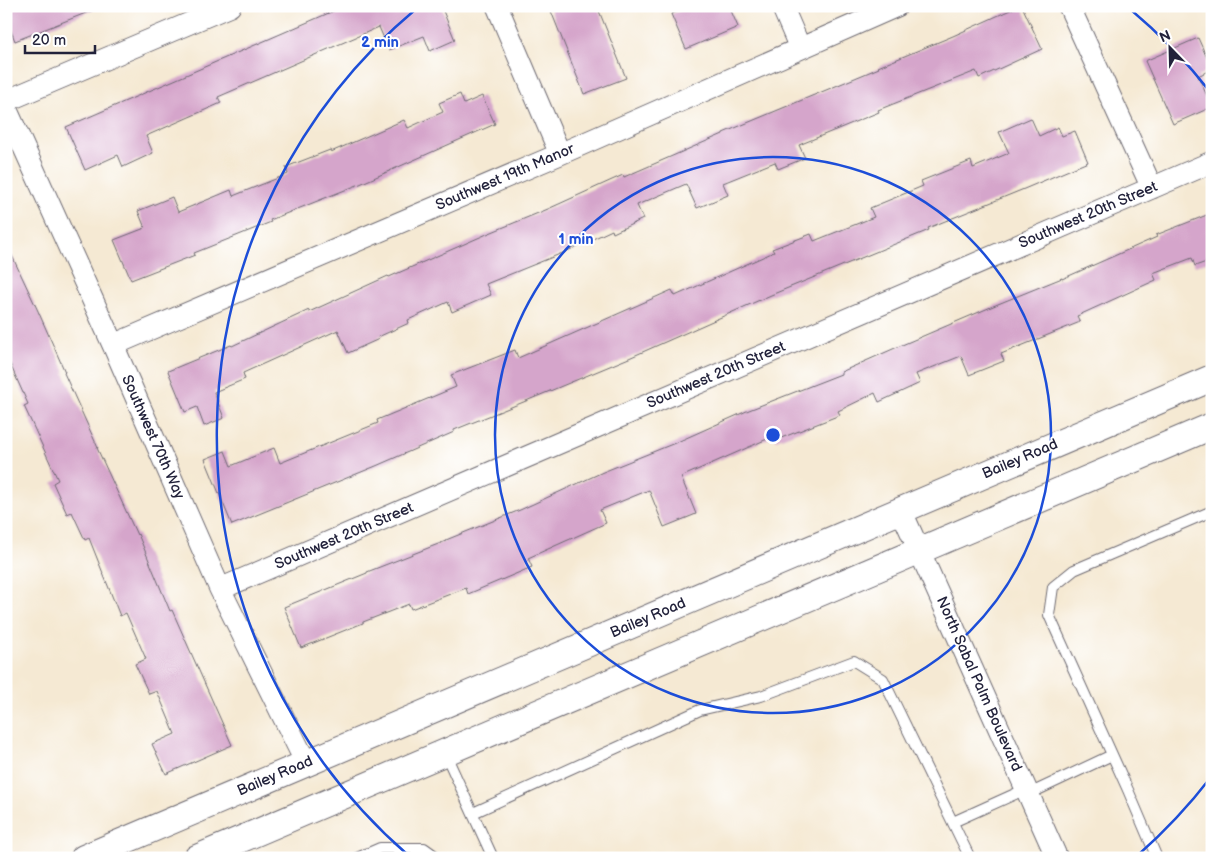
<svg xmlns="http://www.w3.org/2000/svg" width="1218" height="864" viewBox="0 0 1218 864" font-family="'Balsamiq Sans',sans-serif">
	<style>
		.building { fill: #d5a5cb }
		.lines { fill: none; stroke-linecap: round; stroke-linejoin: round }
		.service-casing { stroke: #6c6870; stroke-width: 12 }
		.minor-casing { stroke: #6c6870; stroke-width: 23 }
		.tertiary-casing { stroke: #6c6870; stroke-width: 28 }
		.service { stroke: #fff; stroke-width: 10 }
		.minor { stroke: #fff; stroke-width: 21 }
		.tertiary { stroke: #fff; stroke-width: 26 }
		.ring { fill: none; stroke: #1d4ed8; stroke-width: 2.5 }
		.labels { text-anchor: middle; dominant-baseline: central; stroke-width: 4; stroke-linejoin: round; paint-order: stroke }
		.street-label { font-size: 15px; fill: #22223b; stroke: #fff }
		.centre { fill: #1d4ed8; stroke: #fff; stroke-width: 2.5 }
		.ring-label { font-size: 15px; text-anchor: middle; font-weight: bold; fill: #1d4ed8; stroke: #fff; stroke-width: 4; stroke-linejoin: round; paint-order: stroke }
	</style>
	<rect width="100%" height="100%" fill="#fff"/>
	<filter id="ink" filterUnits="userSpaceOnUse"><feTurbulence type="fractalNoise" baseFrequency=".02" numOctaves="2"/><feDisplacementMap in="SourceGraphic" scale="10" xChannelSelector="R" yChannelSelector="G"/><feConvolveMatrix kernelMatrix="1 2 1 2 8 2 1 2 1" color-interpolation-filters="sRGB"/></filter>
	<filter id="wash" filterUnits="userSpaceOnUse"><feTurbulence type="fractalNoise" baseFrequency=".0096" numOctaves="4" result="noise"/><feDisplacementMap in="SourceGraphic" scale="20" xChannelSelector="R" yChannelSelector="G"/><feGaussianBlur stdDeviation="1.12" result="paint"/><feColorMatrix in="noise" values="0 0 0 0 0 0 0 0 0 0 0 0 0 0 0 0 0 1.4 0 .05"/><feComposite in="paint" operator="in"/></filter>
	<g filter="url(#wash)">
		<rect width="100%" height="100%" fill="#f5e9d3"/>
		<g id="blocks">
			<path class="building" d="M6,6H100L101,7L15,41L6,18Z
				M345,6H441L455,40L430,51L424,36L389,50L379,27L218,97L221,103L146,136L153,153L123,167L118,155L85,170L66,127Z
				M549,6H597L626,78L584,94Z
				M692,6H729L738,27L686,49L671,14Z
				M1019,6H1022L1042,49L979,78L976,71L878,110L879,112L799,145L805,158L778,169L775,162L723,183L728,195L697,208L686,184L637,205L643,219L613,233L612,230L565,252L486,284L491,295L452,312L448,302L408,320L409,323L378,337L379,339L348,353L338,330L243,373L245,379L214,392L224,418L204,426L197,407L185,412L168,371L231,345L232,346L309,310V312L388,276L389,277L487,234L548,209L623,175L624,177L723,134V133L879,68L878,67L953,36Z
				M1198,38L1212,69L1198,76L1212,107L1173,124L1145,61Z
				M460,94L464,104L482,96L495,124L360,184L270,220L271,222L194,253L195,255L131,280L114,240L145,228L138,211L172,197L178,212L231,190L233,196L288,174L286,167L330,150L331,152L404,120L408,128L443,112L439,103Z
				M1031,118L1039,136L1058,127L1062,136L1075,131L1088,162L1024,189L928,228L929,230L771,295L629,358L526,401L454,430V432L376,466L232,525L205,459L225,451L231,466L274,448L280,463L378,423L377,420L456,387L451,375L515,350L518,358L672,290L675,296L774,252L772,249L811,234L814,241L874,217L870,208L923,186L921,181L971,161L973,168L1009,153L999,132Z
				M1212,213V260L1195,266L1192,258L1153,273L1156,280L1077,316L1080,322L1001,354L1004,361L969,375L961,356L916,374L920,383L879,402L875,393L838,411L840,415L776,440L774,436L681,477L696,514L664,527L649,490L600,510L606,523L528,558L532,567L468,594L466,588L411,609L409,604L363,622V623L301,648L284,607L367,573V572L446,541V540L520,510L603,472L675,443L749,410L841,374V372L902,345L998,304L1062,278V279L1157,237L1156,235Z
				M6,243L38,311L65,372L64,373L98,448H97L137,535L138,534L170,611L172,610L232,745L166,774L152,744L175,734L157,691L149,694L135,664L146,659L126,613L120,616L89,538L85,540L72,512L67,514L53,483L58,480L24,406L28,404L6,355Z"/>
		</g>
	</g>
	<g filter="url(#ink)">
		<use href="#blocks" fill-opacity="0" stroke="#6c6870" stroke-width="1"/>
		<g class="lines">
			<defs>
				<path id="service" d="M445,753L493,858
					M1029,794L1112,755
					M473,813L700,710L761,696L854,661L883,679L970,858
					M953,822L1026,789
					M357,858L380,848H424L438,858
					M1157,858L1128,790L1049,615L1053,587L1074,570L1212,511"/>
				<path id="minor" d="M497,6L560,154
					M782,6L800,48
					M1069,6L1152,188
					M6,101L230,6
					M6,108L113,345L220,589L306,763
					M113,345L560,154L897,6
					M901,510L1057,858
					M220,589L1212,162"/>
				<path id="tertiary" d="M84,858L1212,378
					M197,858L1212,426"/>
			</defs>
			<use href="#service" class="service-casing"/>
			<use href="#minor" class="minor-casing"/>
			<use href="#tertiary" class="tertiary-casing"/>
			<use href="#service" class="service"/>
			<use href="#minor" class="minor"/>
			<use href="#tertiary" class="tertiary"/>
		</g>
	</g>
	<g class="ring">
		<circle cx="773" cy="435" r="278"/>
		<path d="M1211 777A556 556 0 0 1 1138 855M408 855A556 556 0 0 1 416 9M1130 9A556 556 0 0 1 1211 93"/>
	</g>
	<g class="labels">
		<g class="street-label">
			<text transform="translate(505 177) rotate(-23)">Southwest 19th Manor</text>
			<text transform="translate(1088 215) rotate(-23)">Southwest 20th Street</text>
			<text transform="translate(716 375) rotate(-23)">Southwest 20th Street</text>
			<text transform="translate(153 437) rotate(66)">Southwest 70th Way</text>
			<text transform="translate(1020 459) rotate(-23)">Bailey Road</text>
			<text transform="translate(344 536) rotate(-23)">Southwest 20th Street</text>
			<text transform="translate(648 618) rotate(-23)">Bailey Road</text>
			<text transform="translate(979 684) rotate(66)">North Sabal Palm Boulevard</text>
			<text transform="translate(275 776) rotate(-23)">Bailey Road</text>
		</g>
	</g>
	<circle cx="773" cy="435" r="8" class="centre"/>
	<g class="ring-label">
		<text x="380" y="47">2 min</text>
		<text x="576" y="244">1 min</text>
	</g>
	<rect width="1218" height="864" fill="none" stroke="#fff" stroke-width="25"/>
	<g transform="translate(1170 48) rotate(337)" stroke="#ffffff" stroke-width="4" paint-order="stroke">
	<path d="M0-4L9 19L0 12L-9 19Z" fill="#22223b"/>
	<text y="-8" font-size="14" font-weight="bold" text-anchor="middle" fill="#22223b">N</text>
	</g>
	<path d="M25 45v8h70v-8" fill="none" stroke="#22223b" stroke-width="2.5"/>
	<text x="32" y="45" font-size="15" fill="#22223b" stroke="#ffffff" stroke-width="4" paint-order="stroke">20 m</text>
</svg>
